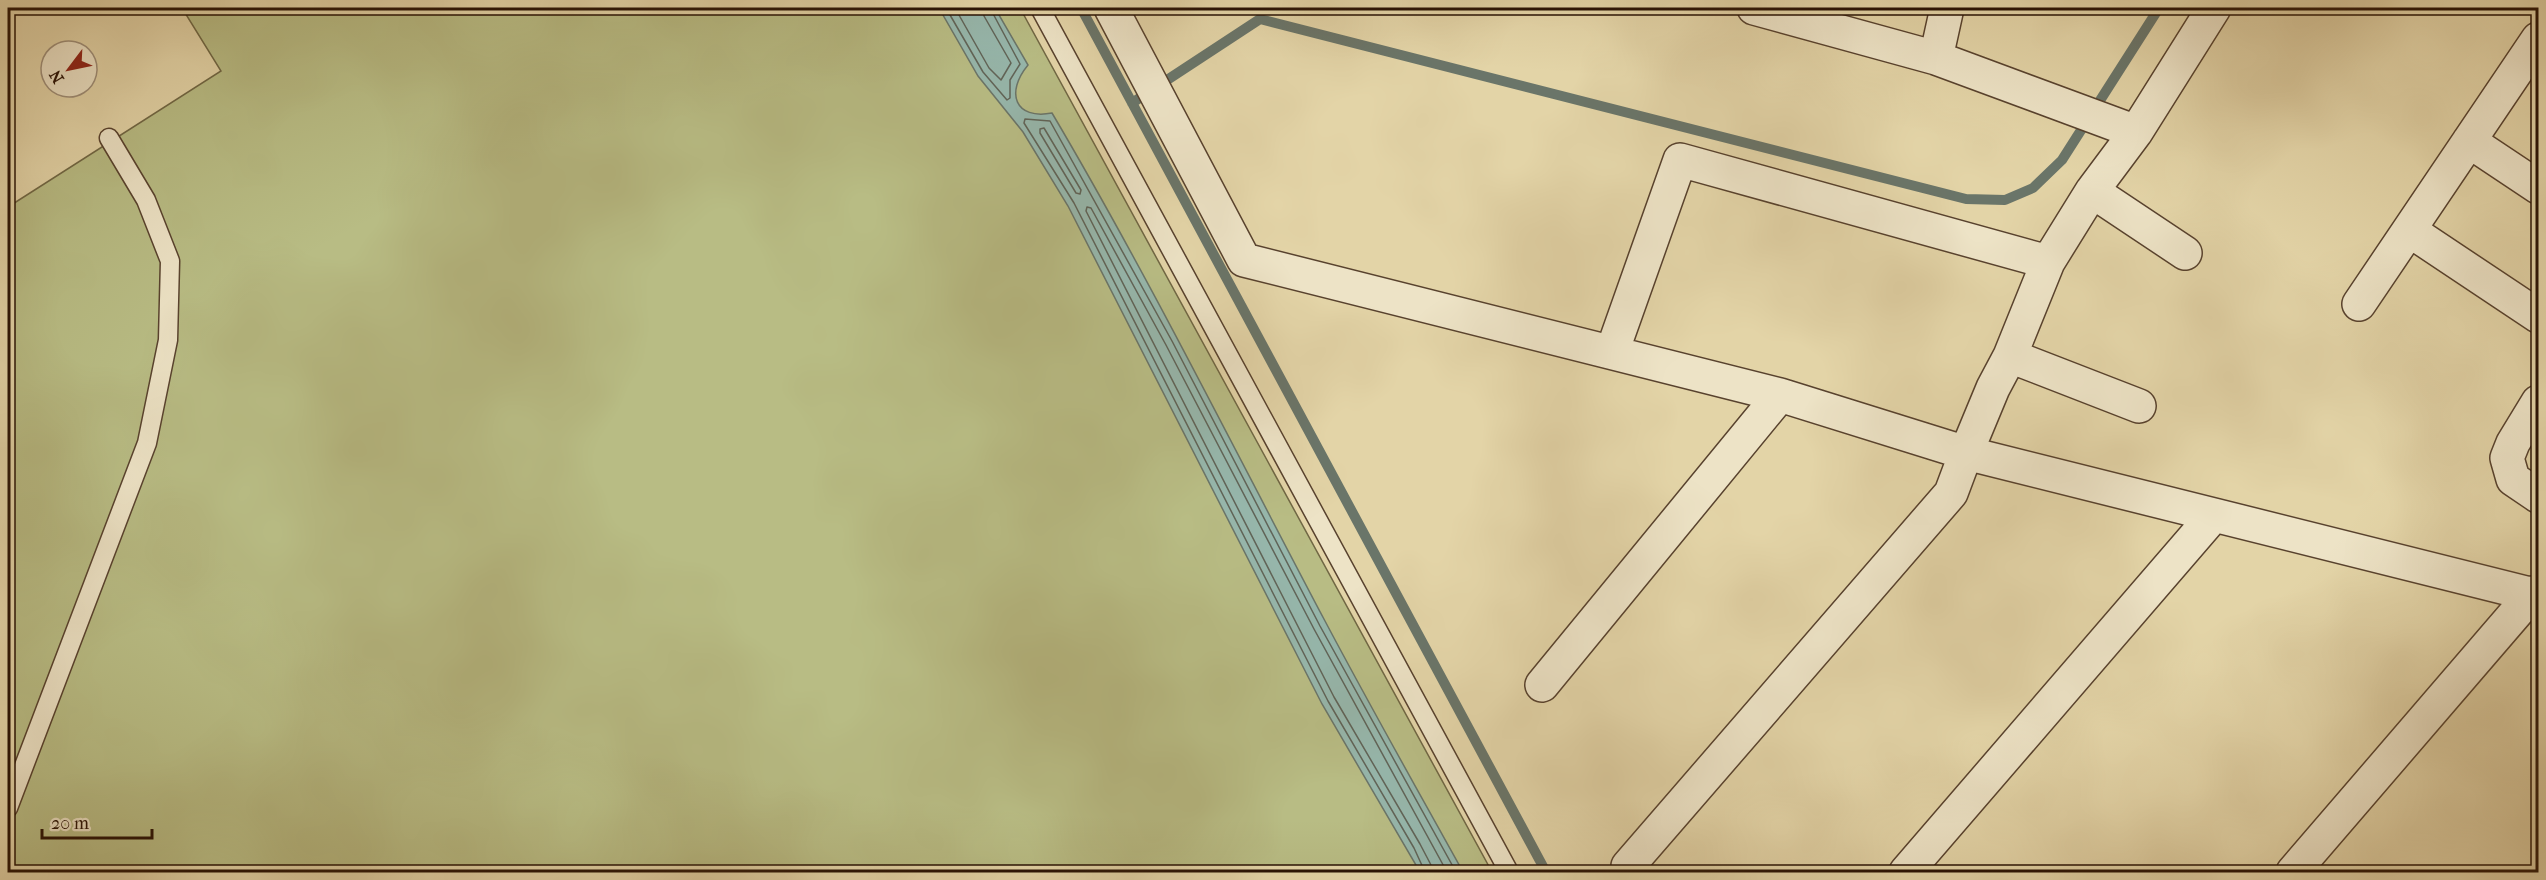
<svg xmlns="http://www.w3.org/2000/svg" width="2546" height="880" viewBox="0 0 2546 880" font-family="'IM FELL French Canon',serif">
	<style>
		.green { fill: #b8bc84; stroke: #706744; stroke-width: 1.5 }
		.water { fill: #96b7ac; stroke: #6a7569; stroke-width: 1.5 }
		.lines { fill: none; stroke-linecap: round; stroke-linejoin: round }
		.shore { stroke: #606458; stroke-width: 1.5 }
		.stream { stroke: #6a7569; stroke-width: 10 }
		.lane-casing { stroke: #58422e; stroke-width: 21 }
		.street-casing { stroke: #58422e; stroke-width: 36 }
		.lane { stroke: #ede3c6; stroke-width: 18 }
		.street { stroke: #ede3c6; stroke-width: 33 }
	</style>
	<rect width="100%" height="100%" fill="#e3d4a7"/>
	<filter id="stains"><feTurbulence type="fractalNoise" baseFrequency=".00333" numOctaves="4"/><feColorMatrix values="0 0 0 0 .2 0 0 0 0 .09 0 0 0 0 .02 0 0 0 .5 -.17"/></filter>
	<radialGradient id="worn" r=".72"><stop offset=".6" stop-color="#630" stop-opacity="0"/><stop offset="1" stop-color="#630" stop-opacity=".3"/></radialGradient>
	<path class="green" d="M182,8H1020L1492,872H8V207L221,71Z"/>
	<path class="water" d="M939,8H995L1028,65C1005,93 1015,120 1052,113C1150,279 1235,451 1325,621C1370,706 1417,789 1463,872H1420L1322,704L1068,206L1023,132L978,76Z"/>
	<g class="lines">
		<path class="shore" d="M946,8L983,72L1007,100L1010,98V80L1020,64L990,8
			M955,8L989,68L1001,80L1011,63L984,16L983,8
			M1044,128L1081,190L1080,194L1076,193L1040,133V129Z
			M1425,872L1414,848L1328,701L1074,203L1024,123L1025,119L1050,121L1172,341L1320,626L1456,872
			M1432,872L1431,865L1420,844L1334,697L1086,211L1087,207L1091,208L1166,345L1314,629L1447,872"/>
		<path class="stream" d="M1081,8L1546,872
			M1132,103L1260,19L1966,199L2005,200L2033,188L2062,160L2159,8"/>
		<defs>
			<path id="lane" d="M1040,8L1509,872
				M8,808L147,443L168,340L170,261L146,200L109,138"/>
			<path id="street" d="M1111,8L1244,260L1780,395L1966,453L2538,596
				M1754,8L1936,58L2136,132
				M1936,58L1947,8
				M2469,141L2538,187
				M2092,191L2185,253
				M2409,230L2538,316
				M2359,304L2538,39
				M1612,352L1680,160L2048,262
				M2010,356L2139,406
				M2538,402L2513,443L2507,458L2513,479L2538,496
				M1542,685L1780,395
				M1628,866L1951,493L1966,453L1993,388L2010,356L2048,262L2092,191L2136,132L2214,8
				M1906,872L2213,516
				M2293,872L2533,593"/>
		</defs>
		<use href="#lane" class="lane-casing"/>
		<use href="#street" class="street-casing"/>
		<use href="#lane" class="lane"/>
		<use href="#street" class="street"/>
	</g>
	<rect width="2546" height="880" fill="none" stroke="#e3d4a7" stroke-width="30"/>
	<rect x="9" y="9" width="2528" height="862" fill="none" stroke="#291205" stroke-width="3"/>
	<rect x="15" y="15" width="2516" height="850" fill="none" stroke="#291205" stroke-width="1.5"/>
	<g transform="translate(69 69) rotate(238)"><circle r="28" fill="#ede3c6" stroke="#9f8f79" stroke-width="1.5"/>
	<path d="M0-4.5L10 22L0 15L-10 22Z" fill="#8f2418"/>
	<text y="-9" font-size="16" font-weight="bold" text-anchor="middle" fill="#291205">N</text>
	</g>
	<path d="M42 829v9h110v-9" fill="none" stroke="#291205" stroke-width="3"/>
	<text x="51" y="829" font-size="18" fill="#291205" stroke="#ede3c6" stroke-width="4.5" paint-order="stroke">20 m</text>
	<rect width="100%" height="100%" filter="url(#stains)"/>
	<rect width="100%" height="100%" fill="url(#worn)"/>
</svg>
